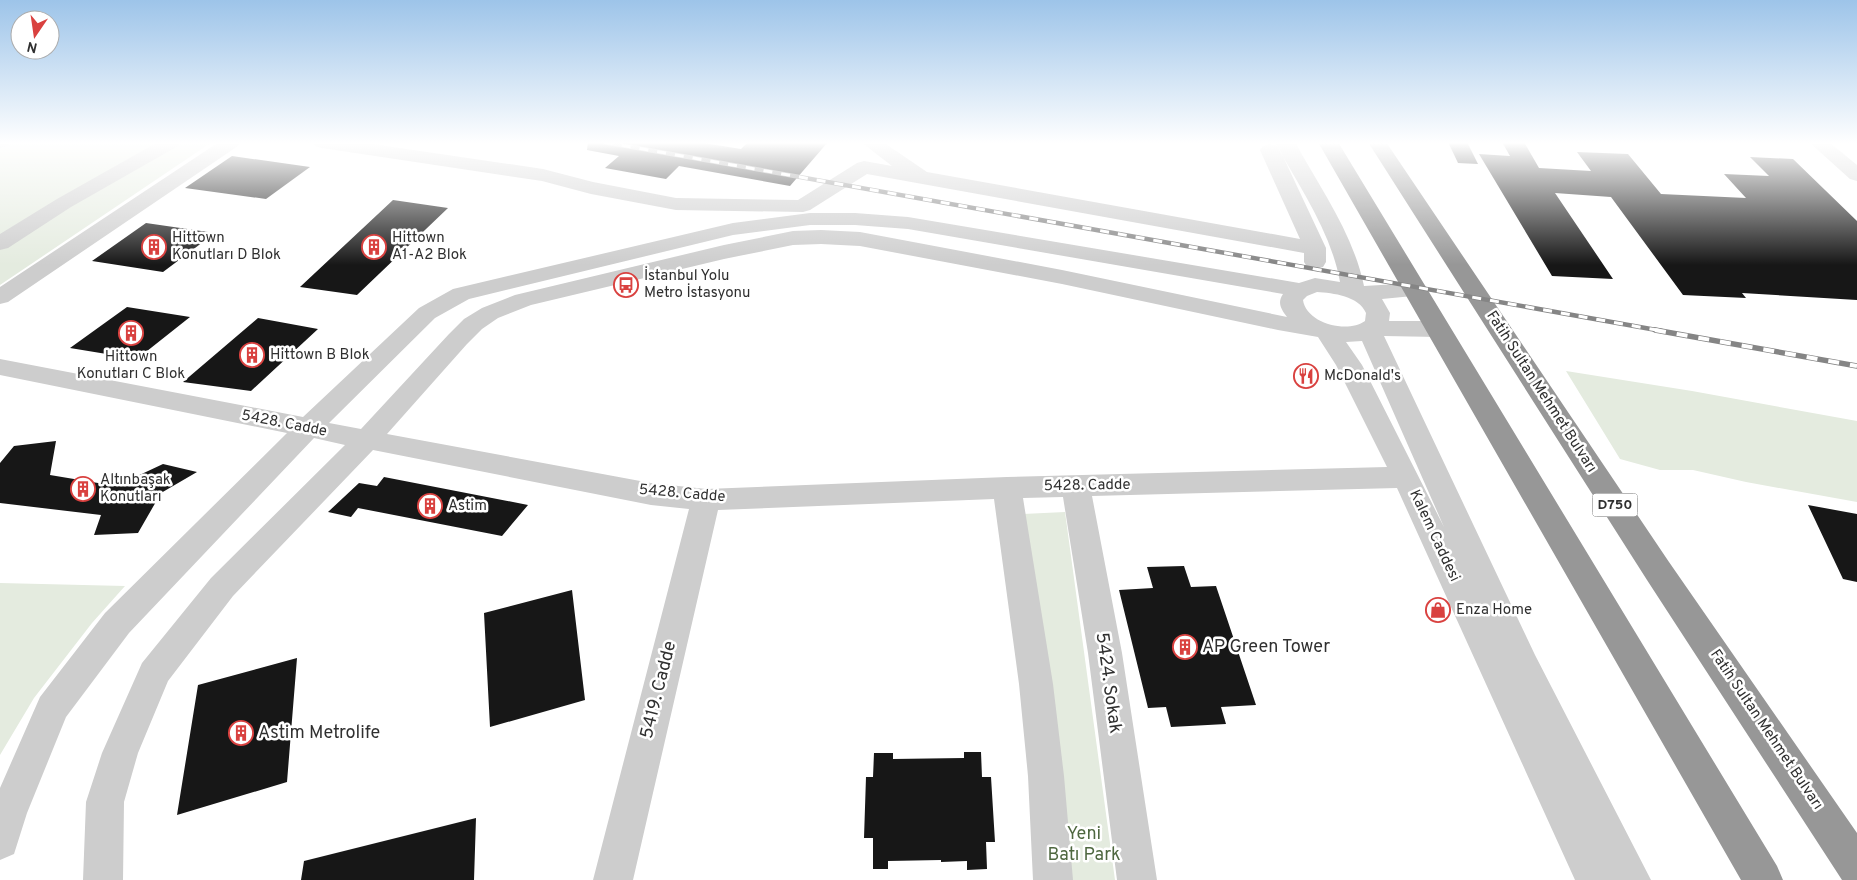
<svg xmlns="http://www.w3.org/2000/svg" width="1857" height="880" viewBox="0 0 1857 880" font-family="Overpass,sans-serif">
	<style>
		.green { fill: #e4ebdf }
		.building { fill: #171717 }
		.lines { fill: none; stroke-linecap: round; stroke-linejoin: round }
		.minor { fill: #cdcdcd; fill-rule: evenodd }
		.highway { fill: #979797; fill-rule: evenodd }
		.rail-far1-casing { stroke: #858585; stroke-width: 4.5 }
		.rail-casing { stroke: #858585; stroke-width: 5.5 }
		.rail-far1 { stroke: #fff; stroke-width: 3; stroke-dasharray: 9; stroke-linecap: butt }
		.rail { stroke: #fff; stroke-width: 4; stroke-dasharray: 11; stroke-linecap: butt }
		.labels { text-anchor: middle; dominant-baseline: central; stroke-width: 5; stroke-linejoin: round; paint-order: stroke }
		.shield { fill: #fff; stroke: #6e6e6e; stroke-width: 1 }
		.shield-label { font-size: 14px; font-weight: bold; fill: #303030 }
		.poi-label { font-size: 15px; fill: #303030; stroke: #fff; text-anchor: start }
		.street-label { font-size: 15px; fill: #303030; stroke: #fff }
		.near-poi-label { font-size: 18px; fill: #303030; stroke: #fff; text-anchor: start }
		.near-street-label { font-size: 18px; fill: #303030; stroke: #fff }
		.near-park-label { font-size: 18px; fill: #4f6840; stroke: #fff }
	</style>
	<rect width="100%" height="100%" fill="#fff"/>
	<path class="green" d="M0,142H212L0,285Z
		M1566,371L1692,391L1857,421V502L1746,482L1693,470H1660L1620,459Z
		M1065,512L1115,880H1062L1023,514Z
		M0,583L125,586L92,623L34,698L0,755Z"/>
	<path class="building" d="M588,142H698L741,149L748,142H828L790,186L679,166L666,179L605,168L619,156L587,150Z
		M1448,142H1467L1478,164L1458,163Z
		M1502,142H1524L1539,168L1591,171L1577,152L1628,154L1661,194L1746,198L1724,174L1769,176L1750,157L1793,159L1857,221V300L1742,293L1746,298L1683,295L1611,197L1555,193L1613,279L1552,276L1479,154L1510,156Z
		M232,156L310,167L266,199L185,188Z
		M393,200L448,208L357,295L300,287Z
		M146,223L215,233L163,272L92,261Z
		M127,307L190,317L137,359L70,348Z
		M258,318L318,329L251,391L183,382Z
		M56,441L50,475L116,486L163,464L197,472L161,493L138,533L94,535L101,515L0,503V463L14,446Z
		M384,477L528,505L502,536L358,508L351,517L328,512L359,483L377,486Z
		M1808,505L1857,514V582L1843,579Z
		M1184,566L1191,587L1216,586L1256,705L1221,707L1226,724L1171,727L1166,707L1148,708L1119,590L1153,588L1147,567Z
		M572,590L585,700L490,727L484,613Z
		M297,658L287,782L177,815L198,685Z
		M964,752H981L982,777H991L995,842H986L987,869L967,870V861L941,862V860L888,861V869H873V838H864L866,777H873L874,753H893V759L964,758Z
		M476,818L474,880H301L304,861Z"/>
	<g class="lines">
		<path class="minor" d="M0,142H11L8,146L0,148Z
			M158,142H181L178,146L71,207L8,248L0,250V234L57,199Z
			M219,142H241L238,146L8,302L0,304V287Z
			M312,142H359L543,169L593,182L676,198L798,200L857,163L864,161L892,166L861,142H883L927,172L1300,239L1260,150L1263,146L1270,144L1277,146L1280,150L1326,248V262L1323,267L1315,269L1307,267L1304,262V253L867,174L810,210L803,212L676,210L591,194L542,181L322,148L315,146Z
			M1275,142H1295C1320,188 1353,233 1364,286L1415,283L1423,285L1427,290L1423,295L1382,299L1390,313L1389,321H1438L1447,324L1450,329L1447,334L1438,337L1384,336L1535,655L1651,880H1575L1397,488L1092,496L1122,653L1157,880H1117L1088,653L1063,497L1023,498L1053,684L1064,776L1073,880H1033L1028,776L1019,684L994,499L718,510L633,880H593L689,509L651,505L373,450L233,596L168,681L138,753L124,802L123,880H83L86,802L102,753L142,663L211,578L345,445L314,438L129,633L66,717L27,813L14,854L0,860V788L40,697L105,613L287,433L0,375V359L303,417L419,308L453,289L733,223L810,213H855L908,217L1299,283L1315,278L1340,282C1331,231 1299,187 1275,142ZM810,225H855L908,229L1283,294C1277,303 1281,309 1287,317L1062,270L860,232L821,230L793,231L724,245L515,295L482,308L464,319L449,334L361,429L329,423L435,318L469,299L733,235ZM821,244L860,246L1062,284L1278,330L1318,337L1336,365L1387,467L1007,477L706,489L651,483L387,434L467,344L482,329L498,318L531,305L724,259L793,245ZM1317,292C1333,293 1359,296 1366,313L1365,321C1347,334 1306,323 1303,300L1307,296ZM1362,341L1444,527L1362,365L1346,342Z
			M1809,142H1829L1857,165V181L1850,179Z"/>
		<path class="highway" d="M1318,142H1338L1777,866L1783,880H1741Z
			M1368,142H1386L1669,562L1857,833V880H1842L1647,580Z"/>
		<defs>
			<path id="rail-far1" d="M604,142L1662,331"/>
			<path id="rail" d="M1655,330L1857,366"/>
		</defs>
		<use href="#rail-far1" class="rail-far1-casing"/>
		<use href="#rail" class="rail-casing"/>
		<use href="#rail-far1" class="rail-far1"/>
		<use href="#rail" class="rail"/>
	</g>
	<linearGradient id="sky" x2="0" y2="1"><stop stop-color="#9dc4e9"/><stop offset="0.54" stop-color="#fff"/><stop offset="1" stop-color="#fff" stop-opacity="0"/></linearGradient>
	<rect width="1857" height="265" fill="url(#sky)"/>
	<defs>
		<symbol id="building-ring" viewBox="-11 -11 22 22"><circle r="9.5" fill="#fff" stroke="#d9413f" stroke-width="1.5"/><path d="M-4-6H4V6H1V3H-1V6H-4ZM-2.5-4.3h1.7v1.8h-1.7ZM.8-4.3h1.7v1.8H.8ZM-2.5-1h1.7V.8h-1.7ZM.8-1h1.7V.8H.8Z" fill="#d9413f"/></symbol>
		<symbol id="bus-ring" viewBox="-11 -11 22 22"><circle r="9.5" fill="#fff" stroke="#d9413f" stroke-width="1.5"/><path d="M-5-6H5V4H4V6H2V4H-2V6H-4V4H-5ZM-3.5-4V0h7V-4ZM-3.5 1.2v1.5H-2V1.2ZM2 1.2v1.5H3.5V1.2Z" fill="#d9413f"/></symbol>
		<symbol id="restaurant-ring" viewBox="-11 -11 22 22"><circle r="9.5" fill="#fff" stroke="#d9413f" stroke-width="1.5"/><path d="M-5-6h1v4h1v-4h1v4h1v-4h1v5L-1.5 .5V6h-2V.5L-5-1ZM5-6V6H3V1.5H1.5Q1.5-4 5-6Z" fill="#d9413f"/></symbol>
		<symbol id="shop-ring" viewBox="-11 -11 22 22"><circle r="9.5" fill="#fff" stroke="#d9413f" stroke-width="1.5"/><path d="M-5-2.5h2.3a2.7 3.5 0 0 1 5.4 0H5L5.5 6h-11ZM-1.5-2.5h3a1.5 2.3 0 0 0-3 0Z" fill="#d9413f"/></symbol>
	</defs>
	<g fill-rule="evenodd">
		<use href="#building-ring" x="140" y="233" width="28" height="28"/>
		<use href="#building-ring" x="360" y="233" width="28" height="28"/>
		<use href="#bus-ring" x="612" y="271" width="28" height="28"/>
		<use href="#building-ring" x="117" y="319" width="28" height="28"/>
		<use href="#building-ring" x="238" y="341" width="28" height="28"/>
		<use href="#restaurant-ring" x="1292" y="362" width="28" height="28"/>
		<use href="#building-ring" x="69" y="475" width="28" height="28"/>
		<use href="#building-ring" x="416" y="492" width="28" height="28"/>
		<use href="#shop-ring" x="1424" y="596" width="28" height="28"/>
		<use href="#building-ring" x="1171" y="633" width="28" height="28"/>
		<use href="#building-ring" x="227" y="719" width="28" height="28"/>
	</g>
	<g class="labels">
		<rect class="shield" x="1592.5" y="493.5" width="45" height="23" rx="4"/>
		<g class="shield-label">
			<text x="1615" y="505">D750</text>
		</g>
		<g class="poi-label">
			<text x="172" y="238">Hittown<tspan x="172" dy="17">Konutları D Blok</tspan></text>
			<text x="392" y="238">Hittown<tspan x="392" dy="17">A1-A2 Blok</tspan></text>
			<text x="644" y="276">İstanbul Yolu<tspan x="644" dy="17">Metro İstasyonu</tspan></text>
			<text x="270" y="355">Hittown B Blok</text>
			<text x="131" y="357" text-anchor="middle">Hittown<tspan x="131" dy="17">Konutları C Blok</tspan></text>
			<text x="1324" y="376">McDonald's</text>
			<text x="100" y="480">Altınbaşak<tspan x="100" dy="17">Konutları</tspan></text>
			<text x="448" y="506">Astim</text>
			<text x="1456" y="610">Enza Home</text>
		</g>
		<g class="street-label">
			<text transform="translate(1541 392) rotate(57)">Fatih Sultan Mehmet Bulvarı</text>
			<text transform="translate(284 424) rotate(11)">5428. Cadde</text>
			<text transform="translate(1087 486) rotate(-1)">5428. Cadde</text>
			<text transform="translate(682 494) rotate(5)">5428. Cadde</text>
			<text transform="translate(1434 536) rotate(65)">Kalem Caddesi</text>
			<text transform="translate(1766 730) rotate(56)">Fatih Sultan Mehmet Bulvarı</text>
		</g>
		<g class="near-poi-label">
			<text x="1202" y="647">AP Green Tower</text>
			<text x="258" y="733">Astim Metrolife</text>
		</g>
		<g class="near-street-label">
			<text transform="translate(1108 683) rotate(82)">5424. Sokak</text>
			<text transform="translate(659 690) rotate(-76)">5419. Cadde</text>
		</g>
		<g class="near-park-label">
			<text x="1084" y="834">Yeni<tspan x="1084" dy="21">Batı Park</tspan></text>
		</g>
	</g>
	<g transform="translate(35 35) rotate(193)"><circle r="24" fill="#ffffff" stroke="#acacac"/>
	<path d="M0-4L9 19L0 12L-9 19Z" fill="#d9413f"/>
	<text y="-8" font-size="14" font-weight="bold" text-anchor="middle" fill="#303030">N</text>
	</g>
</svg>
